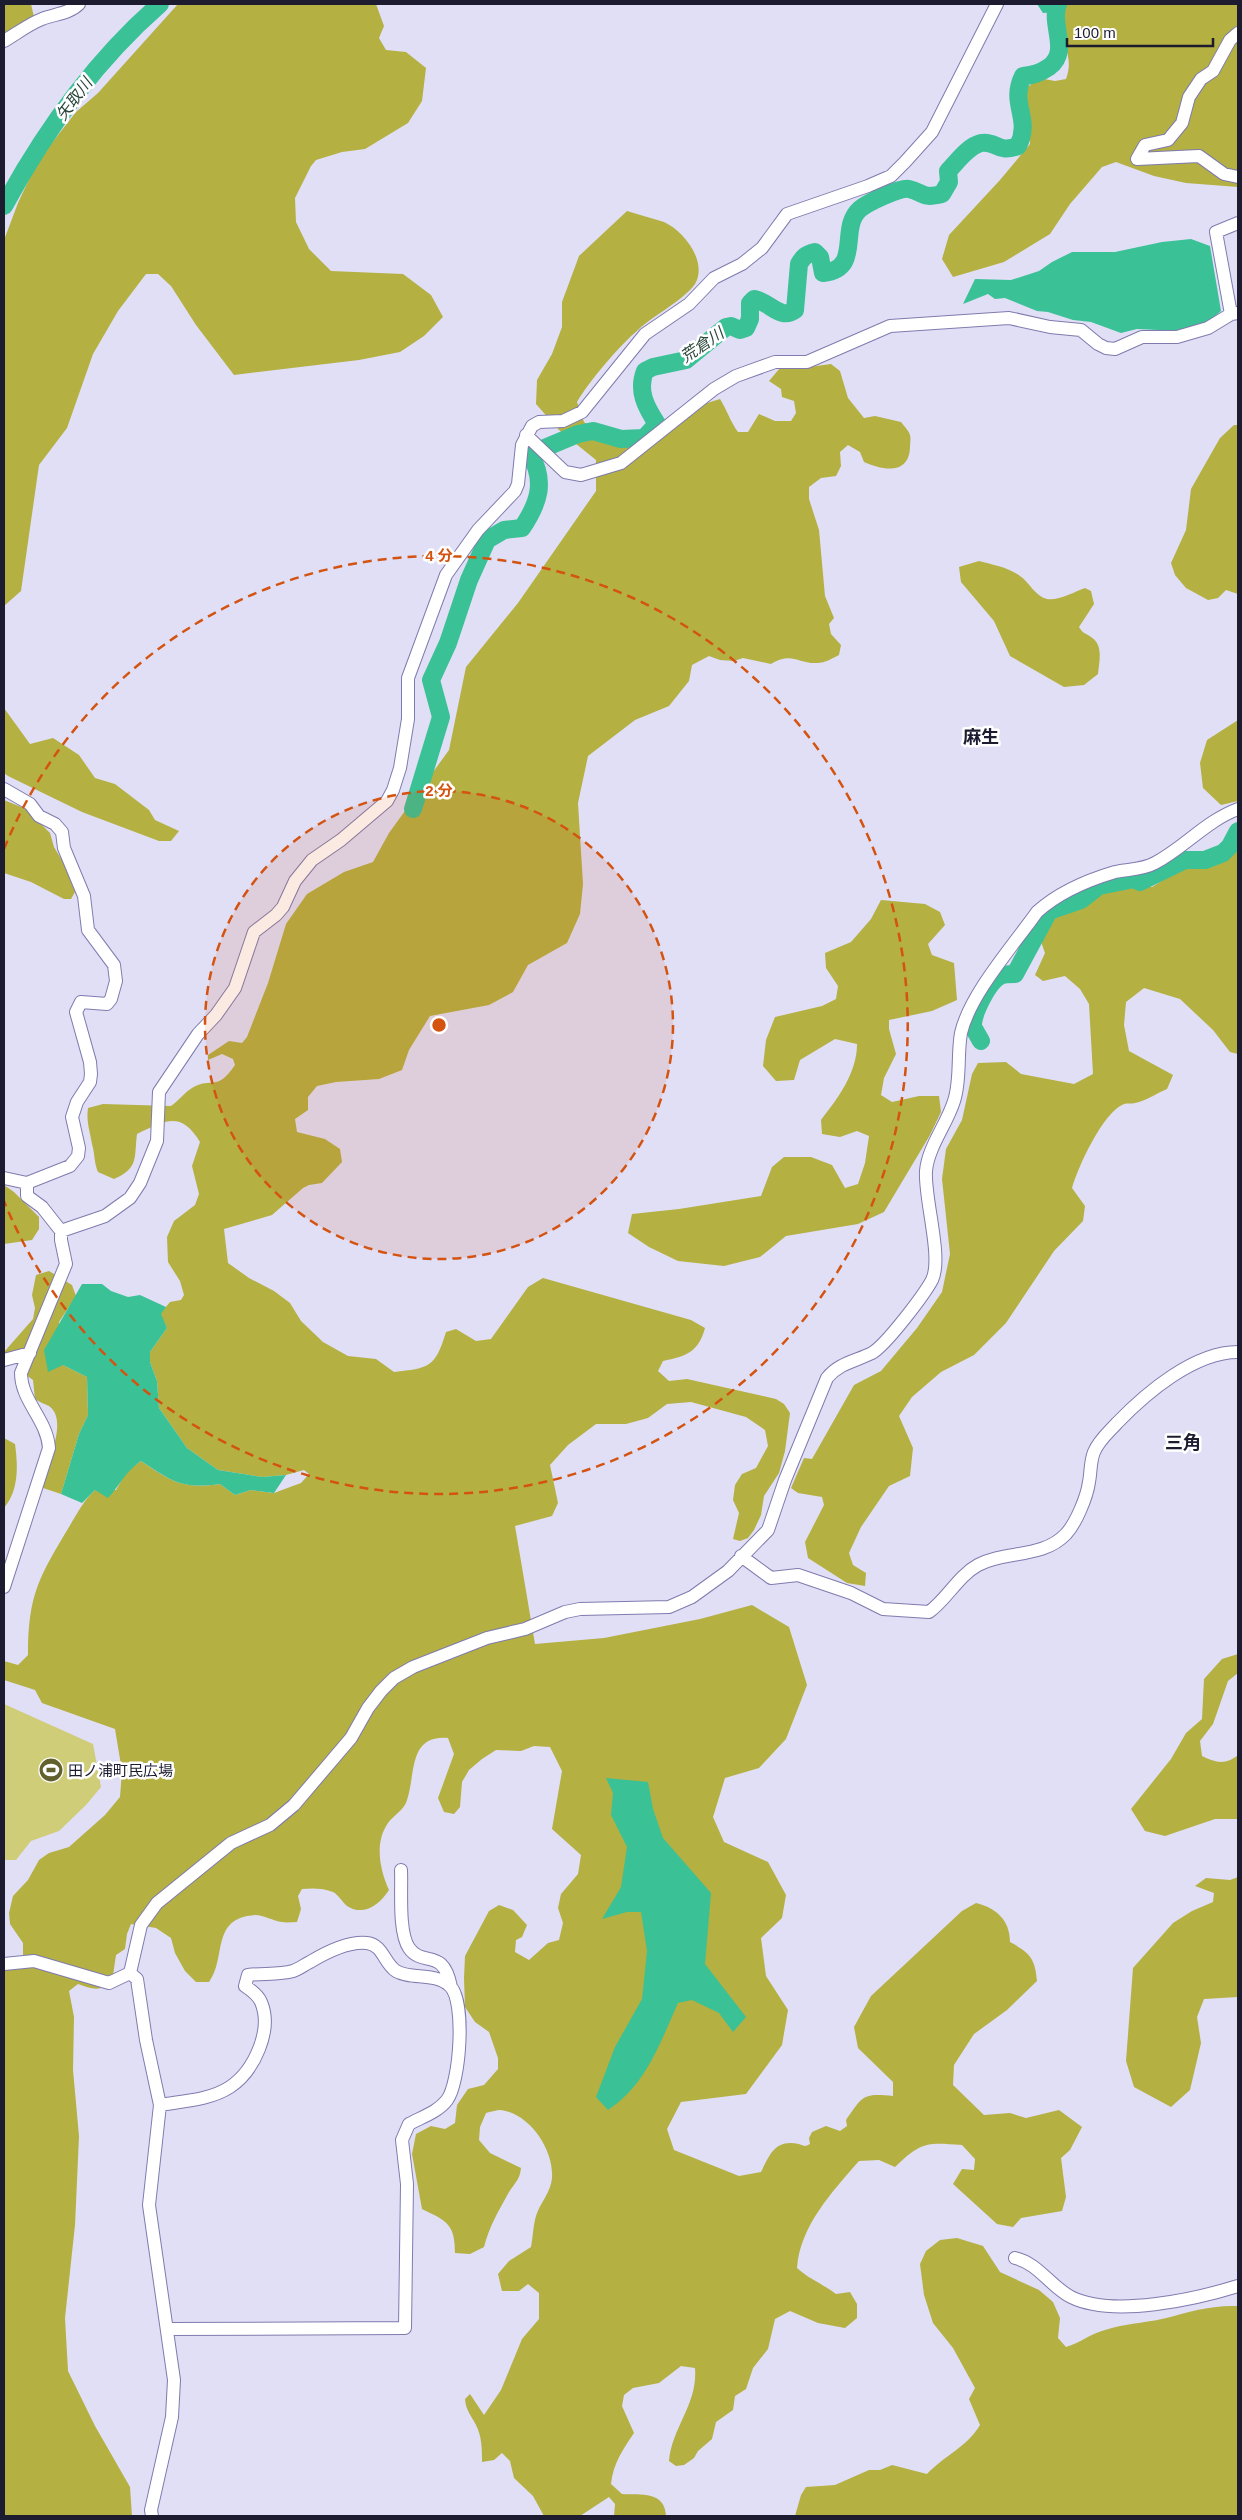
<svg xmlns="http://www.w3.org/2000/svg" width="1242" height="2520" viewBox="0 0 1242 2520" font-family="Arial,'Noto Sans JP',sans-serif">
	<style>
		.green { fill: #cfcd78 }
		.forest { fill: #b4b042 }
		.water { fill: #3ac196 }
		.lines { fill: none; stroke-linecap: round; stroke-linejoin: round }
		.river { stroke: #3ac196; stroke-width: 18 }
		.minor-casing { stroke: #7f7bae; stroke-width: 14 }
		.minor { stroke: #fff; stroke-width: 12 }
		.ring { fill: none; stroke: #d45310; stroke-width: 2.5; stroke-dasharray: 9 6 }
		.labels { text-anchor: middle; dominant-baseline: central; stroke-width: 5; stroke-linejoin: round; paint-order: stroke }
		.poi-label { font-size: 15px; fill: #1c1b2f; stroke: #fff; text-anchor: start }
		.water-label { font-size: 16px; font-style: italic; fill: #2a463b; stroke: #fff }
		.quarter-label { font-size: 18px; font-weight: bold; fill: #1c1b2f; stroke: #fff }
		.centre { fill: #d45310; stroke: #fff; stroke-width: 2.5 }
		.ring-label { font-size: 15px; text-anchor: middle; font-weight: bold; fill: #d45310; stroke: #fff; stroke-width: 5; stroke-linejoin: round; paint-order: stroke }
	</style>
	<rect width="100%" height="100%" fill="#e0dff6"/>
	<path class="green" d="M4,1704L93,1744L101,1787L86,1805L59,1831L31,1841L16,1860H4Z"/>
	<path class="forest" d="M4,4H31L34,17L13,34L4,33Z
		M178,4H376L384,26L379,38L386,50L406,52L426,68L422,101L408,123L365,149L342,152L316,160L311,166L295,198L296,222L309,249L331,271L403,274L431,295L443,317L424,336L400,352L359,360L234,375L196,325L171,286L158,274H146L118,311L93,354L67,428L39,465L21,591L4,606V240L18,203L37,162L76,112L98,93Z
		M1066,4H1238V187L1186,183L1154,176L1116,162L1102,167L1070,204L1050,234L1004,262L953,277L942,259L949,235L1000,180L1030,144L1025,89L1039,78L1055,81L1066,79C1073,60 1065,51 1063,32C1062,22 1064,13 1066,4Z
		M627,211C639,215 652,218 664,222C684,231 708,262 695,284C685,299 653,316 639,329C619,346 590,380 577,402L584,422L612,442L653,445L707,403L720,399C727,410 730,421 738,432H748L759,414L775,421H791L796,413L794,401L782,397L781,389L769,381L780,368L809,367L831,364L840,371L848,398L864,418L875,416L901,422C904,426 909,431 910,435C911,438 910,444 910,447C909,476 882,470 864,462L860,452L848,445L840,452L841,466L836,476L821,478L809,487V499L819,530L825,596L834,618L829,624L831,634L841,645L839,655C833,658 825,663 817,663C798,664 792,651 771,664L743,658L734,661L720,660L709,656L692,665L689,681L669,706L635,720L588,756L578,803L583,884L580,914L567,943L528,965L513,992L489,1005L430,1016L409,1050L402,1070L379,1079L336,1082L317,1086L308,1097V1110L295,1119L297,1132L325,1139L340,1149L342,1162L322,1183L309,1185L303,1188L272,1215L224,1229L228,1263L249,1278L274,1291L290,1303L301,1321L323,1342L348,1356L376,1359L394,1372C429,1368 435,1368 446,1332L456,1329L476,1341L491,1339L528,1287L543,1278L691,1320L705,1328C698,1353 686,1356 663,1361L658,1371L669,1381L687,1379L776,1399L784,1404L790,1413L785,1451L779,1473L764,1496L761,1515L754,1530L748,1538L740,1541L733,1539L739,1513L733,1500L735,1485L742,1474L756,1468L768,1446L765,1430L746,1417L691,1402L667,1404L648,1418L626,1424H596L568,1445L550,1465L558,1503L552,1516L515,1526L535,1644L604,1638L700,1619L752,1605L789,1627L807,1685L786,1739L759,1768L725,1778L713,1817L724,1842L768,1862L786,1895L782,1918L761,1938L766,1976L788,2010L782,2045L746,2094L681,2102L667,2129L674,2150L739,2176L761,2172C770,2154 775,2139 799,2144C804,2146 805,2147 810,2144L809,2138L812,2132L826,2126L840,2131L847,2126L846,2120C863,2096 862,2093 893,2096V2082L858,2048L854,2027L871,1996L962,1911L976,1903C996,1908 1010,1920 1010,1942C1030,1953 1035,1958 1037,1981L1007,2010L974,2034L954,2065L953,2085L984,2115L1010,2113L1026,2118L1059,2110L1082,2127L1070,2150L1061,2158L1066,2197L1062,2211L1021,2218L1013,2227L997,2224L953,2184L962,2169L974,2170L975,2159L962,2145C926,2142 921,2142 895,2167L879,2160L859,2161C832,2192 800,2226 797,2268C809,2279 823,2284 836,2294L850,2292L857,2304V2318L845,2328L818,2323L790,2311L775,2319L768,2349L753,2368L746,2389L735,2396L733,2410L716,2422L712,2439L698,2451L694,2458L684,2465L676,2466L669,2461C672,2427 698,2404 695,2368L681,2366L659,2383L633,2388L624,2395L622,2406L634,2433C623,2449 613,2464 611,2484L622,2494C641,2495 665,2491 666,2516H614L615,2504L609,2497L580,2516H544L533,2496L514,2478L510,2461L502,2453L494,2460L482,2462C482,2449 482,2437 476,2425C471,2415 466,2411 465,2399L470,2394L484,2415L501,2390L522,2339L539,2319V2293L528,2284L519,2291H502L498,2274L509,2261L531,2247C533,2237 533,2226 536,2216C540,2203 551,2192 552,2178C554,2150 530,2114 501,2110C496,2110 490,2112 486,2113L480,2127L479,2140L490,2153L521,2168C520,2179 515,2183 509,2192C499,2210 489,2227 484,2247L470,2254L455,2253C455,2224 447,2221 422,2209L412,2154L416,2134L431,2126L445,2129L455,2123L457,2105L468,2089L484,2085L498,2069V2058L489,2032L475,2022L465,2007L464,1978L465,1956L489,1911L499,1905L513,1910L527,1925L522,1937L516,1940L515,1952L529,1960L548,1943L559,1940L563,1923L558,1908L561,1894L578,1874L581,1855L552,1829L562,1771L550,1747L534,1746L521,1751L496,1750L482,1759L469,1770L462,1782L460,1807L454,1814L444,1812L438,1798L454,1754L448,1738C408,1735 416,1773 407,1800C405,1809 393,1816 388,1823C374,1843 380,1870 389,1890C380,1904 364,1917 347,1906C342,1902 339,1895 333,1892C324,1888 312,1888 302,1889L298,1896L301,1909L297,1922C292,1922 287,1923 282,1922C273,1921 264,1915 255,1915C210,1918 227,1958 209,1982H196L185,1971L175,1953L171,1938L156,1928L131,1924L127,1934L125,1949L116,1955L112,1982C101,1992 91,1989 78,1984L69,1991L74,2017L73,2070L79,2136L75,2225L65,2318L68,2371L95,2426L130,2487L132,2516H4V1964L23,1959V1943L10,1924L9,1913L13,1896L28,1880L39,1860L49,1853L69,1847L105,1815L120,1797L122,1771L115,1729L42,1703L35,1690L4,1680V1661L18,1665L28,1655C28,1595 39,1577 69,1527C79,1511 81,1504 95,1490H116L126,1472L141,1461C172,1482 182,1489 220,1484L235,1495L251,1490L274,1493L301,1483L309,1474L304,1470L286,1475L262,1477L218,1470L187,1448L159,1408L157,1381L150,1362V1352L167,1328L160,1314L170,1302L181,1300L184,1295L180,1281L168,1262L167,1237L174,1221L195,1205L199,1194L192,1166L200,1142C181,1111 166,1120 137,1134C134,1158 139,1168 114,1179L98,1172C94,1163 95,1154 92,1144C90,1131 86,1122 88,1108L103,1104L171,1106C178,1101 185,1092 192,1088C212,1076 216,1093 235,1065L233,1059L222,1054L208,1060V1055L229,1041L242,1043L247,1037L268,983L286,924L307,894L344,872L373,862L389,833L449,750L466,667L518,603L596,491V460L559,430L536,404L537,380L552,354L562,327V302L579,256Z
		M1234,425H1238V594L1226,590L1218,598L1208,600L1186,588L1175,575L1171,563L1186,530L1191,489L1220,438Z
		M979,561C993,565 1008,567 1020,576C1029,582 1035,596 1047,599C1058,601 1074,592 1085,588L1091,591L1094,604L1079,627C1083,634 1086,633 1091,637C1104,645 1099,662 1098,674L1084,685L1064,687L1010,656L994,621L961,582L959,567Z
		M4,708L30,744L53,738L79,755L95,778L115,784L149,810L155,820L179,831L171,841H159L82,812L8,776L4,773Z
		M1238,720V801L1221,805L1203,788L1200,763L1207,740Z
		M4,800L26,809L50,833L54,847L63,862L75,892L71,899H64L31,882L4,873Z
		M1238,833V1054L1230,1052L1213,1030L1180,999L1144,988L1126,1002L1124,1025L1129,1051L1173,1075L1167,1089C1157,1093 1146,1101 1135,1103C1132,1104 1127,1103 1124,1104C1103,1112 1078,1167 1072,1188L1085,1206L1083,1221L1054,1251L1006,1323L974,1355L941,1372L912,1397L899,1416L913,1448L910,1476L889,1486L861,1527L849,1553L853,1565L866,1573L865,1586L847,1583L808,1558L805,1542L824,1505L822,1497L798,1493L791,1488L804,1458L812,1459L854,1385L881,1371L917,1328L942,1292L950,1254L942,1179L946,1149L962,1120L972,1074L978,1063L1006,1062L1021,1074L1074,1084L1093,1074L1089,1004L1080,989L1065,976L1043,981L1035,975L1045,953L1039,936L1057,914L1082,906L1100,891L1131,884L1152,887Z
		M881,900L925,904L940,912L945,925L928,944L932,955L954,963L957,1000L932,1011L889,1020V1029L896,1054L884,1078L881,1095L892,1102L919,1096H939L941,1112L930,1135L884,1212L858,1224L786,1236L760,1257L724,1266L678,1261L649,1247L628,1233L632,1214L679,1209L761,1196L772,1167L784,1157H811L832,1165L845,1188L858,1184L865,1163L869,1136L857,1131L840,1137L822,1134L821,1120C838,1098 857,1073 857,1044L835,1039L800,1060L794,1080L776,1081L763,1066L766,1040L775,1017L822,1006L836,999L838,986L826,968L825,953L851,942L871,919Z
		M4,1185L14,1192L39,1217V1229L32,1240L4,1244Z
		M49,1271L72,1285L76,1296L59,1322L63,1365L87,1377L88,1415L79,1434L61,1494L43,1488L41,1483C47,1464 69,1420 49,1406C45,1404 39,1402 35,1399L33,1380L26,1375L22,1360L4,1365V1352L33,1319L35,1308L32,1295L36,1275Z
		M4,1438L15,1444C18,1466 19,1490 4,1508Z
		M1238,1654V1673L1228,1681L1213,1724L1200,1741L1202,1756C1216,1763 1226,1765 1238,1755V1819H1215L1165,1836L1145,1831L1131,1809L1171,1759L1186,1733L1202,1719L1204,1679L1222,1659Z
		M1238,1877V1997L1204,1999L1197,2017L1201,2043L1190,2090L1171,2107L1134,2087L1126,2061L1133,1968L1173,1923L1192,1911L1213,1902L1214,1893L1195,1886L1206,1878L1230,1880Z
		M957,2238L983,2246L1000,2272L1039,2290L1053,2302L1060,2318L1058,2338L1066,2347C1080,2343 1090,2334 1105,2330C1123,2324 1143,2323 1162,2319C1190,2312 1209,2305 1238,2306V2516H795L801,2495L806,2487L835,2485L869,2470H880L892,2465L927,2474C945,2455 966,2448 980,2425L969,2399L975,2388L953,2348L933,2323L924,2295L920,2264L926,2251L940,2240Z"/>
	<path class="water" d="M1037,4H1066L1058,12L1043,13Z
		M1191,239L1210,246L1221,311L1209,321L1179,331L1137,329L1121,333L1091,322L1073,320L1048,312L1037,311L1005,298L995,299L988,294L963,304L975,279L1011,280L1039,271L1052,262L1072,252H1115L1162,242Z
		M82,1284H102L111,1291L128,1297L140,1295L166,1307L161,1314L167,1328L150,1352V1362L157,1381L159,1408L187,1448L218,1470L262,1477L286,1475L274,1493L251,1490L235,1495L220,1484C181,1489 173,1482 141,1461C124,1473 121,1484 108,1498L95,1490L82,1503L61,1494L79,1434L88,1415L87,1377L63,1365L48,1372L44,1350Z
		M606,1778L648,1782L653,1809L663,1838L711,1893L705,1964L746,2017L733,2032L719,2013L692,2000L678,2003C660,2043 646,2085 608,2110L596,2097L615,2047L642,1999L647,1951L641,1912H627L602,1919L621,1887L627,1847L611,1815L613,1793Z"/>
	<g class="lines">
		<path class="river" d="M4,206C44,132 96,60 160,4
			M413,809L441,717L431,680L448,643L469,580L487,540L504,530L522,528C539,503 546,481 530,454L578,434L593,431L621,439L644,438L657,424C646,407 637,391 645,371L653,367L686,360L726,327L731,326L740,330L746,328L750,319V303L754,299C769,301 780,321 795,310L799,264C803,257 806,254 815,252L820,257L823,273C863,269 838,228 860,209C867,203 900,187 909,189C926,193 921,199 942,194L949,182L948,171C957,162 968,146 981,143C996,140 997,154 1018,146C1032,118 1009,104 1023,76C1034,75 1040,73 1049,67C1071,51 1049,24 1058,4
			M981,1041L973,1027C972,1015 988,982 1000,976C1004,974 1010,974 1015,974L1049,911L1081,900L1099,886L1134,879L1140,882L1185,860H1205L1223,853L1230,846L1238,831"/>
		<defs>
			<path id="minor" d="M1238,33L1230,40L1213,71L1201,79L1189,97L1182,123L1168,140L1145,145L1137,159L1199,156L1224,174L1238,177
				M4,41C16,34 29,24 42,19C54,14 69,14 79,4
				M1231,314L1216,232L1238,223
				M526,435L565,472L581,475L621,463L714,389L736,376L775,362H807L890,326L1009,318L1050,327L1081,330L1098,344L1106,348L1115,349L1142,337H1177L1208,328L1231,314L1238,313
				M4,789L30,804L39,816L55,824L62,832L64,848L84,896L88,930L114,965L116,981L111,999L107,1004L81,1002L76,1012L90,1062L91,1074L90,1082L77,1102L72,1117L79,1148L78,1156L70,1166L27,1183L4,1178
				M61,1231L105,1216L130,1198L140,1183L157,1141L159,1092L198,1034L216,1015L235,988L254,932L276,915L283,907L295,881L312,860L341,840L387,801L393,790L400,768L408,719V678L446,575L478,530L515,491L518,484L522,445L532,426L539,422L563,421L582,412L645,334L689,304L714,278L742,264L762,248L787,214L868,186L891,176L905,162L932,132L997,4
				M4,1360L30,1353
				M741,1556L771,1578L798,1575L851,1593L883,1609L929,1612C947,1599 958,1576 978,1565C1006,1550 1042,1559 1066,1534C1076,1523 1087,1497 1089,1482C1091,1472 1090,1462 1094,1452C1099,1440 1109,1432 1117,1423C1146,1393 1194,1352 1238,1352
				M4,1587L49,1448C47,1419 21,1401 21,1373L66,1264L61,1240V1231L42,1207L27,1196V1183
				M401,1870C402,1889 398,1932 409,1948C423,1968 443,1946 451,1987
				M4,1964L34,1961L109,1983L130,1973
				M130,1973L141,1925L157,1903L231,1843L270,1825L294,1805L351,1738L368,1708L381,1691L394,1678L413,1667L487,1638L525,1629L565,1612L580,1609L669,1607L692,1597L728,1571L768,1530L785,1480L827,1378C839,1363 856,1361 872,1353C886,1345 924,1295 932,1280C943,1258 924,1198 926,1171C928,1147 947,1124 954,1101C961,1080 957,1055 961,1033C970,994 1013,946 1037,912C1058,893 1088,880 1115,872C1129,869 1142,870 1155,863C1185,847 1206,821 1238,809
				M130,1973L137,1979L146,2040L160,2105L149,2205L174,2380L172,2417L151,2510L152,2516
				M160,2105C184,2101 210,2100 230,2087C254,2071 273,2030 261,2002C258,1995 251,1990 245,1986L248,1975C263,1973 279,1975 293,1971C299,1969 304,1965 310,1962C325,1953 349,1941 367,1943C383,1945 384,1963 396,1971C411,1980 435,1972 450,1986C466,2001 460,2083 447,2100C438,2112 422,2117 409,2124L402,2140L407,2184L405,2328L168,2329
				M1015,2258C1038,2263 1051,2287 1071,2297C1113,2318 1196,2299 1238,2286"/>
		</defs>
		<use href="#minor" class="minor-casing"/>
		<use href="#minor" class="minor"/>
	</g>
	<circle cx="439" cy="1025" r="234" fill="#d45310" fill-opacity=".12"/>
	<g class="ring">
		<circle cx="439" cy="1025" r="234"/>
		<path d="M4 849A469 469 0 1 1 4 1201"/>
	</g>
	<defs>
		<symbol id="stadium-disc" viewBox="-11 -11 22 22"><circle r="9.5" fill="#62612e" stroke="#fff"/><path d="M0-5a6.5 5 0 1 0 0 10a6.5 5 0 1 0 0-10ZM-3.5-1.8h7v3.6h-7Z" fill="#fff"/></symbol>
	</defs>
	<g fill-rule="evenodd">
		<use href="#stadium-disc" x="37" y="1756" width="28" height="28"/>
	</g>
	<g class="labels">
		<g class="poi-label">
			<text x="68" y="1770">田ノ浦町民広場</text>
		</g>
		<g class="water-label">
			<text transform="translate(74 99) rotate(-53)">矢取川</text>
			<text transform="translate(702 345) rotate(-34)">荒倉川</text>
		</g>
		<g class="quarter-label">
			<text x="981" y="737">麻生</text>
			<text x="1183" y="1443">三角</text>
		</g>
	</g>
	<circle cx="439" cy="1025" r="8" class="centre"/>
	<g class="ring-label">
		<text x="439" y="561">4 分</text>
		<text x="439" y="796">2 分</text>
	</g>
	<rect width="1242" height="2520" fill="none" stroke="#1c1b2f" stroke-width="10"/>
	<path d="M1067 38v8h146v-8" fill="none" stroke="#1c1b2f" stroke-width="2.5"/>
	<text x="1074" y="38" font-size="15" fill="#1c1b2f" stroke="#ffffff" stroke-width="4" paint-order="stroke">100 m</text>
</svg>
